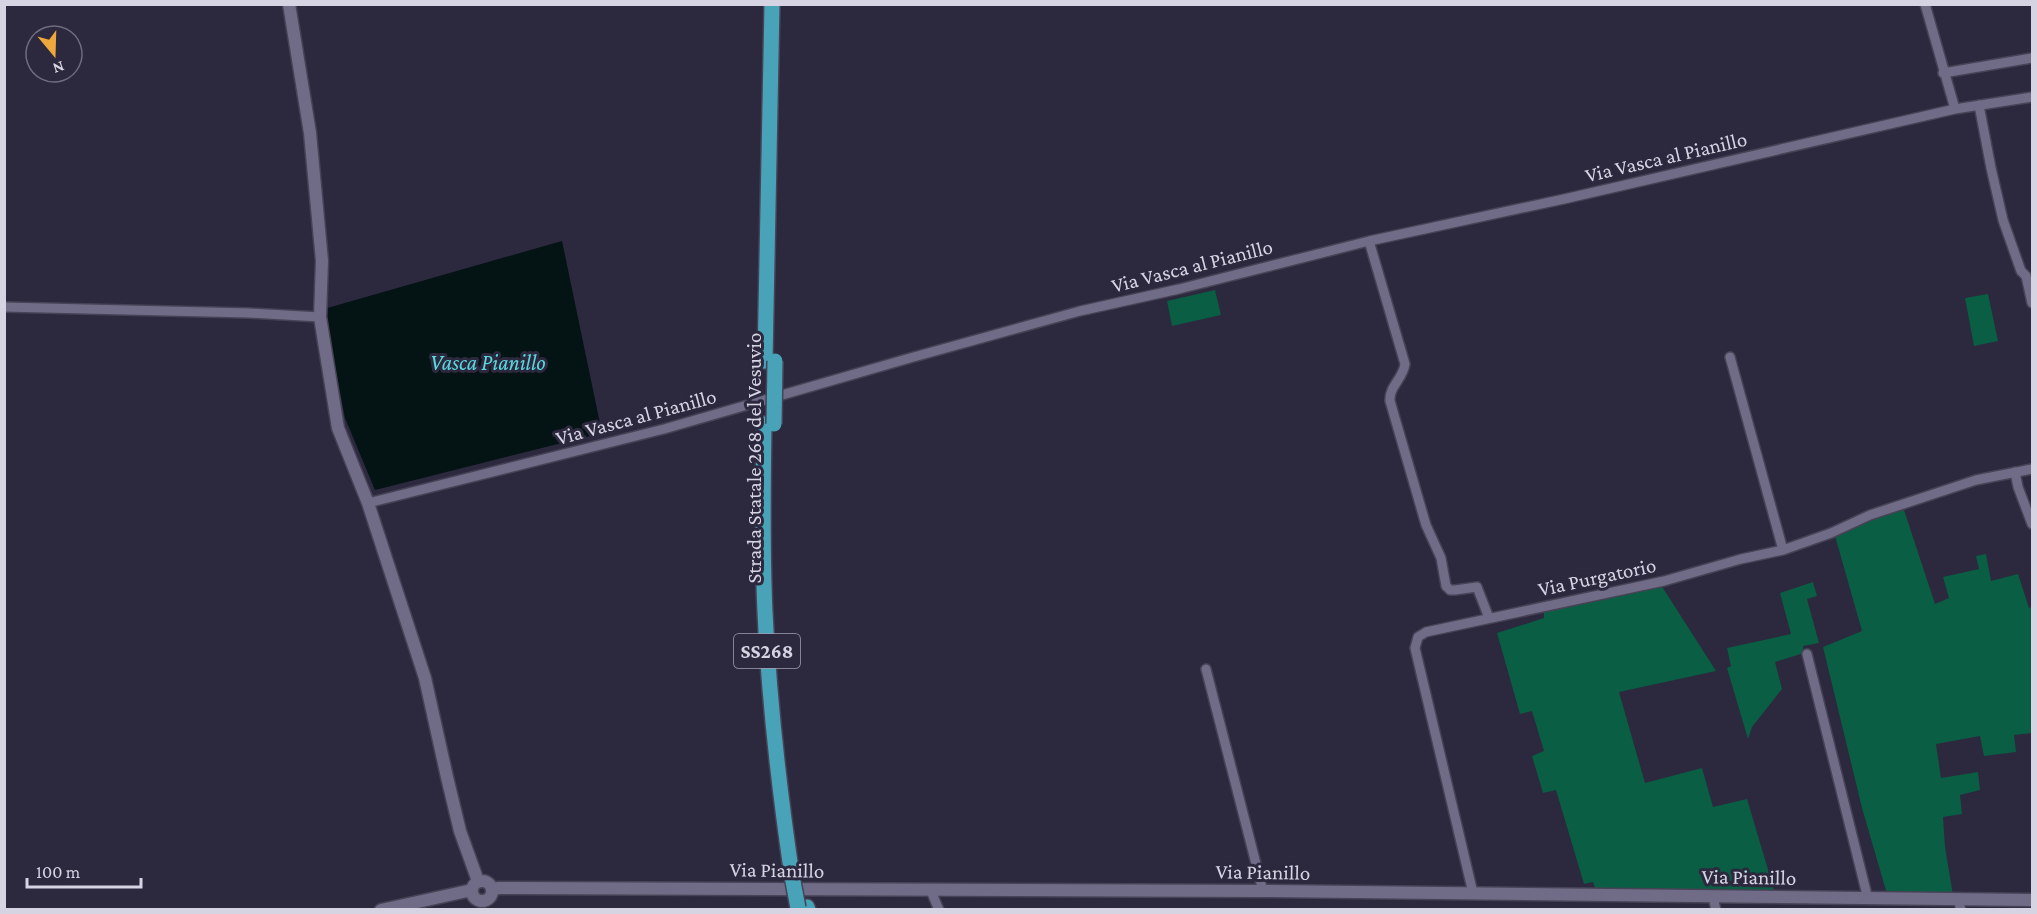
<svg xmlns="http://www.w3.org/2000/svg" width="2037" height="914" viewBox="0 0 2037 914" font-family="'Crimson Pro',serif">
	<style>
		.green { fill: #095e43 }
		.water { fill: #041314 }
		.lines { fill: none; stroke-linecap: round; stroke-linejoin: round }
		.minor-casing { stroke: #474356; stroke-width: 12 }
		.tertiary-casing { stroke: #474356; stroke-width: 15 }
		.trunk-casing { stroke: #474356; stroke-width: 18 }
		.minor { stroke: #706c87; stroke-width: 9 }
		.tertiary { stroke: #706c87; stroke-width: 12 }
		.trunk { stroke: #48a2b8; stroke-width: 15 }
		.trunk-bridge-casing { stroke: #474356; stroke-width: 18; stroke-linecap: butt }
		.trunk-bridge { stroke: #48a2b8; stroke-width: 15 }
		.labels { text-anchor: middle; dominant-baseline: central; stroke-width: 6; stroke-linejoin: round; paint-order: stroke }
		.shield { fill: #2c283e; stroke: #a3a0b2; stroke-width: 1.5 }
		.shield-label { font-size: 20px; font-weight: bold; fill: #d6d4e3 }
		.street-label { font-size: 21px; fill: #d6d4e3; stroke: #2c283e }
		.water-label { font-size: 22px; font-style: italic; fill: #59dae1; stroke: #2c283e }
	</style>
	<rect width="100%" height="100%" fill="#2c283e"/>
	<path class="green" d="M1215,290L1221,315L1172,326L1167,301Z
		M1988,294L1998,341L1974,346L1965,298Z
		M1904,510L1935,604L1949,598L1943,577L1979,569L1976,556L1986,554L1991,581L2018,574L2029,608L2032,607V733L2014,735L2016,752L1984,756L1980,736L1936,744L1941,778L1978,772L1980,790L1960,795L1962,814L1943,817L1945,847L1953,895L1887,894L1862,808L1823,647L1862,631L1835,536L1876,518Z
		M1813,582L1817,596L1807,599L1819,643L1803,646L1804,653L1775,662L1782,689L1752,727L1748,739L1727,668L1731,666L1727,648L1791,634L1780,593Z
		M1661,585L1716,671L1619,692L1645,783L1702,768L1713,807L1747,799L1775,893L1596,891L1593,882L1584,884L1556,790L1543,793L1532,756L1544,751L1532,711L1520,714L1497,633L1544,618V610Z"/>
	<path class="water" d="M562,241L602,433L375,490L345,418L324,309Z"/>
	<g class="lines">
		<defs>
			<path id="minor" d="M1925,4L1955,109
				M1943,73L2032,58
				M1979,105L1991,168L2003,220L2021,271L2026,276L2032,303
				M1369,241L1405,364C1403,379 1389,386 1390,401L1426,525L1441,558L1446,586L1450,590H1455L1477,587L1489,618
				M4,307L249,313L320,317
				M1730,357L1783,550
				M2015,472L2018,487L2032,524
				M368,503L664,429L910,358L1080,311L1179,289L1369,241L1564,199L1955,109L2032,97
				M1807,654L1868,899
				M1206,669L1263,891
				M931,891L939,910
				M1473,893L1415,648L1418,637L1426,632L1664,581L1741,559L1783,550L1831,533L1870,515L1976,480L2032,469
				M1713,897L1716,910
				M1958,899L1961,910"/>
			<path id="tertiary" d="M289,4L310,133L322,261L320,317L338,428L368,503L425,678L447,777L460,831L478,881
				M472 891a10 10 0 1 1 20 0a10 10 0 1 1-20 0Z
				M493,889L499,888L1263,891L2032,900
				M381,910L472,890"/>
			<path id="trunk" d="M765,361L772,4
				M764,424C763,486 762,549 765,612C769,700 779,788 792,876
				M807,907L808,910"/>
		</defs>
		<use href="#minor" class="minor-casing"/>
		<use href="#tertiary" class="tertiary-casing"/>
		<use href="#trunk" class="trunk-casing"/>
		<use href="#minor" class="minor"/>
		<use href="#tertiary" class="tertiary"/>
		<use href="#trunk" class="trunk"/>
		<defs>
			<path id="trunk-bridge" d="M774,424L775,361
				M792,876L798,908"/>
		</defs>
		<use href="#trunk-bridge" class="trunk-bridge-casing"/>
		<use href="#trunk-bridge" class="trunk-bridge"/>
	</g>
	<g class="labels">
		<rect class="shield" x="734" y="634" width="66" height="34" rx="4.5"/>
		<g class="shield-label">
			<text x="767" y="651">SS268</text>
		</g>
		<g class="street-label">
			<text transform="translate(1666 157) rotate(-13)">Via Vasca al Pianillo</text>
			<text transform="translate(1192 266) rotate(-14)">Via Vasca al Pianillo</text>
			<text transform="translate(636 417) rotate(-15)">Via Vasca al Pianillo</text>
			<text transform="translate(754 458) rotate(-90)">Strada Statale 268 del Vesuvio</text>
			<text transform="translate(1597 577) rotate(-12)">Via Purgatorio</text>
			<text transform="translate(777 870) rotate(1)">Via Pianillo</text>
			<text transform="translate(1263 872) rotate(1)">Via Pianillo</text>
			<text transform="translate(1749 877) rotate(1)">Via Pianillo</text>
		</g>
		<g class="water-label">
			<text x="488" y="362">Vasca Pianillo</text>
		</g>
	</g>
	<rect width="2037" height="914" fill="none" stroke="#d6d4e3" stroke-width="12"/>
	<g transform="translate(54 54) rotate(161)"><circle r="28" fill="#2c283e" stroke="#706d80" stroke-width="1.5"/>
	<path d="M0-4.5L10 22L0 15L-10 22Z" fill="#eea73c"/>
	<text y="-9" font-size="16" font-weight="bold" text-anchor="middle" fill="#d6d4e3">N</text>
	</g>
	<path d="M27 878v9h114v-9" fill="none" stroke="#d6d4e3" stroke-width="3"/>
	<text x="36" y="878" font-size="18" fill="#d6d4e3" stroke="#2c283e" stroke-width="4.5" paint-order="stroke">100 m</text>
</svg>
